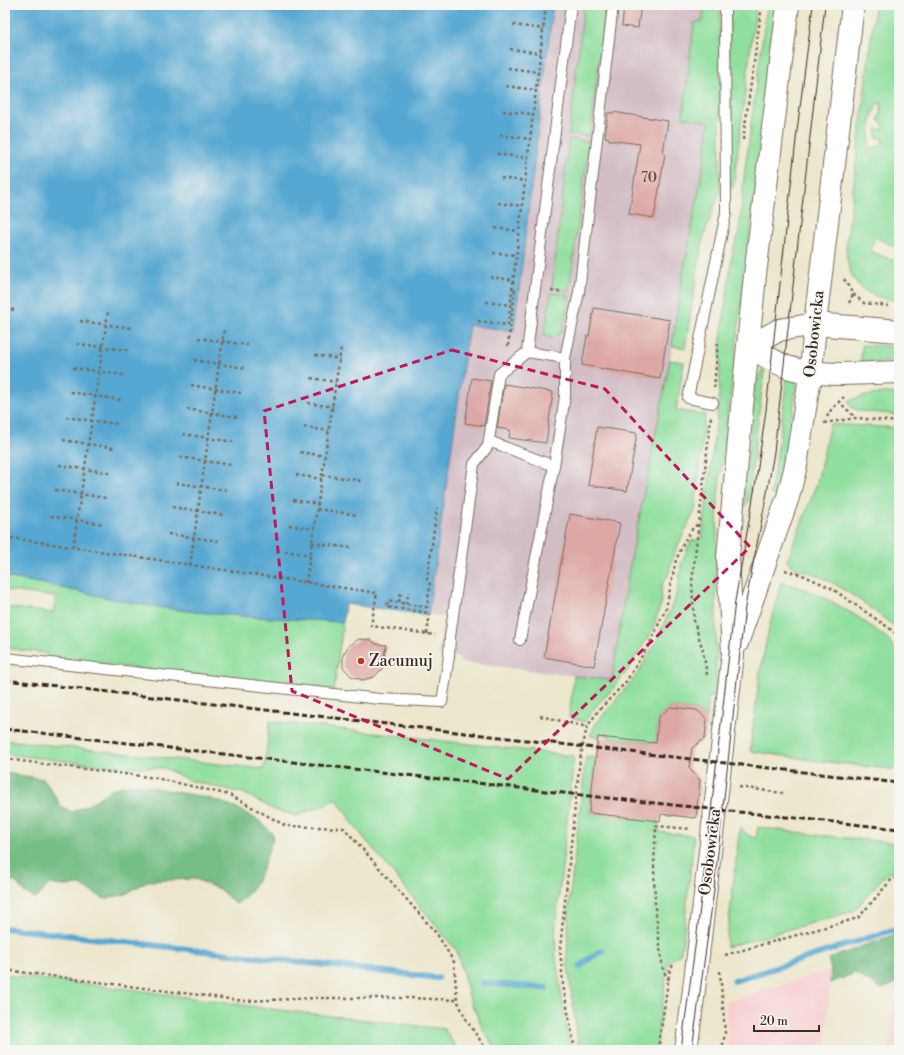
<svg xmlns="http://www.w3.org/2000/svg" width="904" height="1055" viewBox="0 0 904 1055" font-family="'Libre Bodoni',serif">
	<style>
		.built { fill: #f7cfd0 }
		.industrial { fill: #d2bdc5 }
		.green { fill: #90df9e; stroke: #66845e; fill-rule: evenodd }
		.forest { fill: #74be85; stroke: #587452 }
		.water { fill: #56a7d1; stroke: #486878 }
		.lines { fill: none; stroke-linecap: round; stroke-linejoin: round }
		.stream { stroke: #56a7d1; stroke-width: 6 }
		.building { fill: #dda7a4 }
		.lane-casing { stroke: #796c5b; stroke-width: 12 }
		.secondary-casing { stroke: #796c5b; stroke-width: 24 }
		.primary-casing { stroke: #796c5b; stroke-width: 24 }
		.path { stroke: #796c5b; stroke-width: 2.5; stroke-dasharray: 3 3; stroke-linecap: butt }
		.lane { stroke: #fff; stroke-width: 10 }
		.secondary { stroke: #fff; stroke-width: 22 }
		.primary { stroke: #fff; stroke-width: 22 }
		.tram { stroke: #3b2a1e; stroke-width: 1 }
		.rail { stroke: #3b2a1e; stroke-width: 3; stroke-dasharray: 6 3; stroke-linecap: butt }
		.marked { fill: none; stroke: #c2185b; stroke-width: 3; stroke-dasharray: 8 5; stroke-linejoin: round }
		.poi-dot { fill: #c8321e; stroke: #f6f6f2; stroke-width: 1.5 }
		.labels { text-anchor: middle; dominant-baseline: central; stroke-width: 3.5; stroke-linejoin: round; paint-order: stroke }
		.number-label { font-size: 14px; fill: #644940 }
		.street-label { font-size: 16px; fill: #3b2a1e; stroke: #f6f6f2 }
		.poi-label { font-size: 16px; fill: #3b2a1e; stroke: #f6f6f2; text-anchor: start }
	</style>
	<rect width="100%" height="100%" fill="#f6f6f2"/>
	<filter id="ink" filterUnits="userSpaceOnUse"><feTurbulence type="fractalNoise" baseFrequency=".025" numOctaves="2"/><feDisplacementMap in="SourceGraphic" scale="8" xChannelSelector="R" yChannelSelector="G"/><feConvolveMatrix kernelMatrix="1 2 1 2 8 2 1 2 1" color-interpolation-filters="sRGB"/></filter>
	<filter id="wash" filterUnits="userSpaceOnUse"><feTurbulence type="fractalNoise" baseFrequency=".012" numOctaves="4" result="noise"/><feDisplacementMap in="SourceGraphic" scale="16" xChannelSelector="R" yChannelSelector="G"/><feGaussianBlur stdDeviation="0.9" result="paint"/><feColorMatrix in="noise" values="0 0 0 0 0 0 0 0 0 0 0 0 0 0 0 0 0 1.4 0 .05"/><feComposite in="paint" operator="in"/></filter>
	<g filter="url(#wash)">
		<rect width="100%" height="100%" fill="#ece7cc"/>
		<path class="built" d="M831,970L825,1050H725L728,1032L725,1002Z
			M894,1003L899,1004V1050H889Z"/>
		<path class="industrial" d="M553,5H708L707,8L703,7V22L683,117L709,122L705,157L682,278L670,360L628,575L612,680L459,662L460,658L438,654L445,617L428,615L469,325L514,331Z"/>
		<path class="green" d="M584,5H606L590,136L569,134Z
			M708,5H720V191L703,238L685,348L672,346L682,278L705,157L709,122L683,117L694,23L703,21V7L707,8Z
			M730,5H756L734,181L733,187H730L729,113Z
			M767,5H778L718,495L716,572V697H708L707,719L697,710L670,707L658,718L656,743L609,738V735L599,734L598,737L590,736L595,725L639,672L656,641L675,599L678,587L681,564L691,541L702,539L719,399L721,338L733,249L739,234L744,177Z
			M875,5H899V108L897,110L899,119V249L875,237L870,251L891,260L899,259V300C865,298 848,284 846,249ZM882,103L879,121L884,125L883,130L877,129L876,137L883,140V143L874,148H869L871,119L877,104Z
			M569,139L589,142L569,291L552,288Z
			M551,293L569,295L563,329L555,338L544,336Z
			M862,345L899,347V362H861Z
			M670,360L684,362L676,410L705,415L695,510L673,556L668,576L663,582L661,591L662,602L652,631L627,671L612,690L596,706L584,722L569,717L574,676L612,680L628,575Z
			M765,365L748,502L744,507L743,506L755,388L758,377Z
			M787,375L797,381L788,452L775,495L774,496L771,494V492L779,441Z
			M884,393L899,394V415L860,411L851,407L848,401L861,397Z
			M830,424L899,428V630C872,609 844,586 812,573C803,570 793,569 787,561L817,483Z
			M5,577L58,586L139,604L196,612L343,622L334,690L45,658L46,653L5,648V607L53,613L56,597L5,590Z
			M781,582L802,588L825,598L855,615L887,638L899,655V672L892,726L895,734L899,740V770L811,760L750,751L760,672L770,624Z
			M270,721L574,756L555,932L556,959L570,1050H496L484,1031L470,1000L457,951L356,828L336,798L327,804L296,816L275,810L243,793L191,781L164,768L118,767L5,754V740L264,769Z
			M586,757L596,758L589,813L658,820L659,832L694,836L682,947L680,954L668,963L656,1050H579L567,959L569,905Z
			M740,826C744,832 749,837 756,838L758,827L816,835L899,843V868L886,874L854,911L726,947Z
			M5,975L136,990L263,1008L444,1029L458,1050H5Z"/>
		<path class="forest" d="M5,773L44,779L61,806L72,812L92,803L111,789L134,784L208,798L235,807L261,822L273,834L272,841C263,865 259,889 236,904L219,889L195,879L147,881L126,894L105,899L80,885L63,886L49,884L36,899L24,892L16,882L5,880Z
			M899,933V982L882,989L855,973L830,983L831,970L828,959Z"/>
		<path class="water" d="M5,5H553L514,331L469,325L428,615L345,604L343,622C275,618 206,616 139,604C94,596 50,584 5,577Z"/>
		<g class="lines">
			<path class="stream" d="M5,928L438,978
				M580,967L590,958L602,951
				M734,981L899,928
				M482,983L546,988"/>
		</g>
		<g id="blocks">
			<path class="building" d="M624,5H641L638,28L622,26Z
				M613,112L668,121L663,153L665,154L654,218L629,214L640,144L609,140V138L605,137L608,113H613Z
				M594,308L670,320L660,379L582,365L587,336H589Z
				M472,378L491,381L484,426L465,423Z
				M504,384L553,392L546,443L509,438L510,430L497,428Z
				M597,427L637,433L627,491L588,485Z
				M570,514L620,523L594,666L544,657Z
				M359,639L371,640L376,644L386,645L382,669L374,677L362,680L351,676L343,667V655L349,645Z
				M670,707L697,710L707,719L705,738L692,748L689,768L700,780L696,818L661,814L660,821L589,813L598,737L656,743L658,718Z"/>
		</g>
	</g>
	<g filter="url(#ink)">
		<use href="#blocks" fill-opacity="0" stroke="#796c5b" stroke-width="1"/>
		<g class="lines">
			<defs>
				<path id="lane" d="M565,358L527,352L571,5
					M713,403L688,398L726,213L725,5
					M489,441L554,466
					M520,640L554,466L565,396V358L579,292L613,5
					M5,658L380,699L442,702L449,656L450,637L474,464L488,446L499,374L527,352"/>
				<path id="secondary" d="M737,643L788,497L796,465L811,371L815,324L853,5
					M686,1050L693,998L733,654L728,557L745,375L755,275L788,5"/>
				<path id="primary" d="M749,347C761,353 774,362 787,367C821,378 864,373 899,372
					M749,347L779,330L815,324L899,331"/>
			</defs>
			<use href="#lane" class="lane-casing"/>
			<use href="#secondary" class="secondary-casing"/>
			<use href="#primary" class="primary-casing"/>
			<path class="path" d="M515,7L546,10
				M513,25L544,29
				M510,49L541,53
				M508,68L539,72
				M506,86L536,90
				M503,111L533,114
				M500,135L530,139
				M743,140L762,5
				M497,154L528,158
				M501,178L525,181
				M498,203L522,206
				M495,228L519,231
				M493,253L517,255
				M490,277L513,280
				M844,279L853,294L864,303L889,306
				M551,291L562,292
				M486,302L511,305
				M849,303L853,294
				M5,309L15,310
				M80,321L131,328
				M478,321L508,325L546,5
				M5,332L11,333
				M198,338L248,345
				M77,344L128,350
				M508,346L515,288H513
				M315,355L340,359
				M5,357L8,358
				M194,360L245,368
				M73,368L124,375
				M311,378L336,382
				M191,385L241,393
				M714,388L718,342
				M70,392L121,400
				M838,401L856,418
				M308,403L333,407
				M187,409L237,417
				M66,417L117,424
				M827,417L831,410L844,397
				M824,423L856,418L899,422
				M304,427L329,431
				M183,434L234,442
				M63,440L114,448
				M300,452L325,456
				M180,457L231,465
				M59,465L110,473
				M296,475L322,479
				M322,475L363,481
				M176,483L227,490
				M55,490L106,498
				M293,500L318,504
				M172,507L223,515
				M317,509L358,515
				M51,516L103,524
				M289,525L314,529
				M168,534L219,541
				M5,537L377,593L371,626L435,635
				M312,543L353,548
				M73,547L108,312
				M285,551L310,555
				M190,565L224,330
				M785,570L805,576L831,588L892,630L899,637
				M306,583L341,348
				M399,602L401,591
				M406,604L409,592
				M427,634L430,613L387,607L388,601L427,607L430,584L427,580L437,508
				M707,675L703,651L694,621L692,582L711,417
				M540,716L587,727
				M5,759L156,778L230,795L286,826L344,828L437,934L454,962L457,1000L468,1023L487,1050
				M739,787L783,793
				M725,955L858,918L892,879L899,877
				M5,970L245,1001L315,998H409L457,1000
				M720,971L725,1033L722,1050
				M669,980L663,970L655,908L654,865L656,826L691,829
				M575,1050L563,985L560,948L580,759L587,727L598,711L625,683L650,643L666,608L676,560L686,538L693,528L699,523
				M658,1050L670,968L674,965"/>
			<use href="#lane" class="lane"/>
			<use href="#secondary" class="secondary"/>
			<use href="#primary" class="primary"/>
			<path class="tram" d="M681,1050L698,925L735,601L756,481L766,410L797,131L813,5
				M692,1050L713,898L745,607C754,555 766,504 774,452L825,5"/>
			<path class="rail" d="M5,680L899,783
				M5,729L598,797L899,829"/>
		</g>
	</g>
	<path class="marked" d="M452,350L605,389L750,547L508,779L292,691L264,411Z"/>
	<circle class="poi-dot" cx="361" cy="661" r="4"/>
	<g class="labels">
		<g class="number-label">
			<text x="649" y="178">70</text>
		</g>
		<g class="street-label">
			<text transform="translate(814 334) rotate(-84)">Osobowicka</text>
			<text transform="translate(710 852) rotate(-83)">Osobowicka</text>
		</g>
		<g class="poi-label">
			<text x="369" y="661">Zacumuj</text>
		</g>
	</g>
	<rect width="904" height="1055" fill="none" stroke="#f6f6f2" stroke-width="20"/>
	<path d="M754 1025v6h65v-6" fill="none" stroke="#3b2a1e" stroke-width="2"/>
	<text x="760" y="1025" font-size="12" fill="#3b2a1e" stroke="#f6f6f2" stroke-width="3" paint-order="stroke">20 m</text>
</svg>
